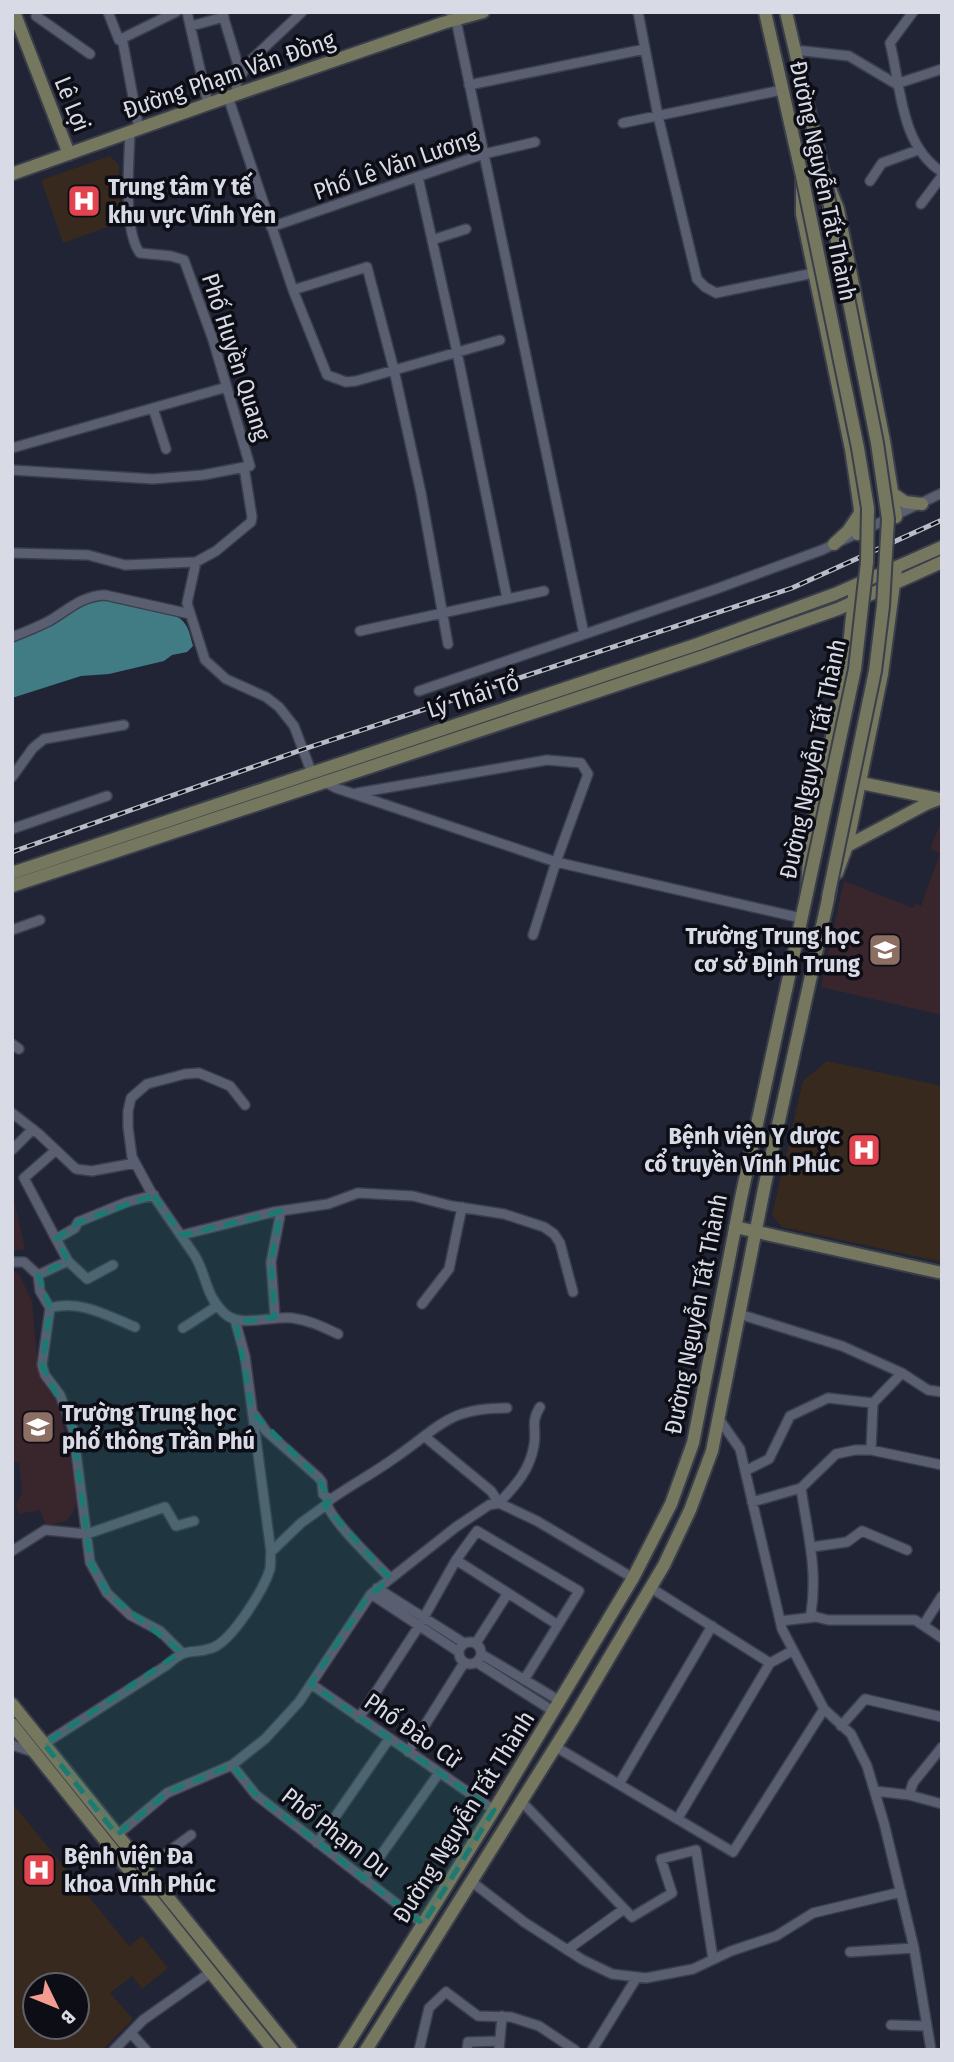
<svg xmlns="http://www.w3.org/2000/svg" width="954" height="2062" viewBox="0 0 954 2062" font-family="'Fira Sans Condensed',sans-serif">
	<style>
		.education { fill: #39262c }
		.medical { fill: #37291d; fill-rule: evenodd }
		.water { fill: #417b83 }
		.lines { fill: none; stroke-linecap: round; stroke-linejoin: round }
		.street-casing { stroke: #3b3e4b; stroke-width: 12 }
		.secondary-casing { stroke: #3b3e4b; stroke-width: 16 }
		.street { stroke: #5a5e71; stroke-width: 9 }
		.secondary { stroke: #75775e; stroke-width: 12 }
		.rail-casing { stroke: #b9bcc7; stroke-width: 5 }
		.rail { stroke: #0c0d15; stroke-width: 2.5; stroke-dasharray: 8; stroke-linecap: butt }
		.secondary-bridge-casing { stroke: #3b3e4b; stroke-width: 16; stroke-linecap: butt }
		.secondary-bridge { stroke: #75775e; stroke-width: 12 }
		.marked { fill: #197b74; fill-opacity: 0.2; stroke: #197b74; stroke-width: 5; stroke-dasharray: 14 9; stroke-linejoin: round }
		.labels { text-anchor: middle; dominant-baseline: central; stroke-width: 7; stroke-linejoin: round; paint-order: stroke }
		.street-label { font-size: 24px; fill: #d8dbe5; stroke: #0c0d15 }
		.poi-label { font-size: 24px; font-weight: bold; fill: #d8dbe5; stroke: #0c0d15; text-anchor: start }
	</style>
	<rect width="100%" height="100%" fill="#212434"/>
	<path class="education" d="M942,819V1015L821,987L844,881L913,908L915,903L921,906L940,853L930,849Z
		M12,1190L25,1249L12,1251Z
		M12,1271L19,1274L32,1301L38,1371L57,1396L78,1498L73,1513L66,1521L46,1526L40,1510L19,1514L16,1504L22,1493L19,1462H12Z"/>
	<path class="medical" d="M110,156L119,165L121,222L63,243L41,180Z
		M827,1061L942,1086V1262L782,1227L772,1215L803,1081Z
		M12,1803L129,1946L142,1936L168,1968L142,1989L132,1976L110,1993L133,2019L102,2050H12ZM35,1985H77V2027H35Z"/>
	<path class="water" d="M105,599L168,611C187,621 188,626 193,646L187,652L172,655L164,661L109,674L81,676L12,698V641L37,631L89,600Z"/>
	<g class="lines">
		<defs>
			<path id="street" d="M108,12L119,40L176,12
				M187,12L208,104
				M222,12L241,75
				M450,12L456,20L584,634
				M638,12L658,116L697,279L705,287L716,293L814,273
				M913,12L890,43C901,86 900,145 942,172
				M36,16L90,54
				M191,26L224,17
				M122,38L139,129
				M795,50L849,56L896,84L942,69
				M469,85L645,49
				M238,94L236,84L249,62L302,12
				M228,97L293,290L327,375L346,382L356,381L500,340
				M623,123L782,90
				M418,177L457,352L507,598
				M870,181L882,163L918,150
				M921,204L942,176
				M271,227L484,154L535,142
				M432,240L466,229
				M293,290L367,267L394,370L421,493L448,644
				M153,408L166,449
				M12,448L227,387
				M12,470L153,479L203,475L250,466L213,340L184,260L171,256L140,253C123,232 129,161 130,132
				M12,553L88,555L125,565L196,562L216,551L251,522L252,517L244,467
				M196,562L187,603L205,660L226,679L266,697L279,707L294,726L311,771
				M360,631L544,591
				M12,637C25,632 37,627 49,621C68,610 81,596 105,595L190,614
				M419,691L716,589L822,550L942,493
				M12,777L33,748L44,739L124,725
				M323,781L336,788L556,862L801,918
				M357,793L547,760L581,763L588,774L556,862L533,935
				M12,829L107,796
				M12,930L40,920
				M12,1044L19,1049
				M245,1105L230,1086L199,1073L185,1074L147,1084L131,1098L128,1111V1127L132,1157L151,1192L195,1256C207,1276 205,1295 224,1313C240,1329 272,1315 292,1318C309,1320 323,1327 338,1334
				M12,1113L39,1134L76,1169L92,1171L135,1163
				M12,1150L33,1129
				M56,1150L24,1178L56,1239
				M182,1235L273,1212L328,1204L358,1193L413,1196L452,1206L504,1214L544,1227L554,1234L560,1243L573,1292
				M68,1261L87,1279L113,1265
				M12,1262H24L38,1275L40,1291L50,1308L42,1365L45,1375L60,1395L73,1429L90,1562L107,1593L130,1615L160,1631L181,1652
				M38,1275L68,1261L56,1239L75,1228L78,1222L127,1202L154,1195
				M422,1304L449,1269L462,1207
				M50,1308C79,1299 108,1316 135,1327
				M739,1314L842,1346L902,1373
				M275,1317L271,1262L281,1211
				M183,1328L217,1306
				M254,1414L266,1431L318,1477L322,1482L323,1494L330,1500
				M719,1419L740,1449L782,1629L824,1709L851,1734L867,1766L884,1823L914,1948L931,2050
				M424,1436L491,1491L499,1503C516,1485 530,1470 534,1445C537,1428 530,1423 540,1407
				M871,1450L873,1403L902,1373L928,1390L942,1392
				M745,1471L769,1459L790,1416L828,1398L873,1403
				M801,1488C807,1532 818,1568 811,1613L816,1617L828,1620H915L942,1638
				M752,1502L801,1488L836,1454L855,1450H871L942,1465
				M812,1547L847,1542L862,1531L907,1550
				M12,1551L45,1530L87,1534L165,1507L176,1526L194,1521
				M271,1552L301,1523L326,1505
				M456,1560L558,1625
				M390,1578C377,1564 327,1517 327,1502C349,1486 374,1473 396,1457C441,1426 448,1408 507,1408
				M377,1588L464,1643
				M651,1588L770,1663
				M371,1594L459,1652
				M780,1621L816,1617
				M924,1624L942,1596
				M459 1653a11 11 0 1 1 22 0a11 11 0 1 1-22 0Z
				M476,1643L508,1593
				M481,1654L560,1701
				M476,1662L553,1711
				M311,1684L494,1810
				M359,1718L419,1626L456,1560L477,1531L579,1591L524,1680
				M841,1726L865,1699L942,1717
				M44,1744L167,1665C189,1645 189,1656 212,1648C232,1641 264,1589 270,1569C271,1564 270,1557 271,1552L245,1356L235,1320
				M12,1745L33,1752
				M556,1747L733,1852L824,1709
				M408,1752L464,1663
				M232,1765L256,1795L423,1924
				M619,1784L712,1626
				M875,1791L909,1795L942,1804
				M909,1795L913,1783L942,1747
				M522,1802L632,1917L672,1893L661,1859L696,1850L713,1959
				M678,1818L770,1663L792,1651
				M117,1835L167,1793L232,1765L265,1739L299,1702L371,1594L456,1527L489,1505L499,1503L537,1521L633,1578
				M317,1843L389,1739
				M145,1869L191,1835
				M364,1879L439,1773
				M472,1882L524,1922L583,1960L612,1974L646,1978L693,1969L731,1951L776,1936L813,1913L901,1892
				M567,1950L624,1909
				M850,1952L914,1948
				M891,2025L927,2026
				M131,2033L146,2050
				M114,2050L143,2020L211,1972
				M419,2050L429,2008L446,1992L478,2016L511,2017L539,2026L575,2050
				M467,2050L468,2042L500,2041
				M499,2050L502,2016
				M592,2050L637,1977"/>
			<path id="secondary" d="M14,12L69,154
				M765,12L802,176V214L851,449L860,509L858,534
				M786,12L823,171L838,209L884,441L896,517
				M12,174L208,104L443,23L483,12
				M892,493L905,502L922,504
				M834,544L848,531L858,516
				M861,783L939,799
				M847,846L926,804L939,799
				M12,873L698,644L835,594L942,547
				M837,873L847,846L882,674L896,569
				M12,886L701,657L838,609L942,562
				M735,1227L942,1273
				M12,1704L291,2050
				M12,1724L273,2050
				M344,2050L494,1810L633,1578L671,1504L693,1443L741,1198L807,893L810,839L847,667L855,586
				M366,2050L574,1717L664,1565L690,1510L712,1451L765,1184L830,890"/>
		</defs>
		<use href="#street" class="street-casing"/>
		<use href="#secondary" class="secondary-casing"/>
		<use href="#street" class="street"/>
		<use href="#secondary" class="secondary"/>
		<defs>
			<path id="rail" d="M12,852L304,749L792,588L942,520"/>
		</defs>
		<use href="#rail" class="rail-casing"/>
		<use href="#rail" class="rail"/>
		<defs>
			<path id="secondary-bridge" d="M823,171L877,443L888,519L883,606L875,671L828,897
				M802,176L858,448L868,508L867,562L855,669L807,893"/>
		</defs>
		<use href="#secondary-bridge" class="secondary-bridge-casing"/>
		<use href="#secondary-bridge" class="secondary-bridge"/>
	</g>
	<path class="marked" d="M154,1195L182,1235L281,1211L271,1262L275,1317L236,1323L253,1413L318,1477L330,1500L324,1504L390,1578L365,1601L311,1684L494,1810L423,1924L256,1795L232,1765L167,1793L117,1835L44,1744L181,1652L107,1593L90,1562L73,1429L42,1365L50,1308L38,1275L68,1261L56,1239L78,1222Z"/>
	<defs>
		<symbol id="hospital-square" viewBox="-11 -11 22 22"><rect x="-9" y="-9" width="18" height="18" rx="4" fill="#e0444e" stroke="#0c0d15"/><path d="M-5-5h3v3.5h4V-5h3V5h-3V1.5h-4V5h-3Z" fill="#fff"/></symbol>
		<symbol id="school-square" viewBox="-11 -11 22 22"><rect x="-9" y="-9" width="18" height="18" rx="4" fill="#8d6e63" stroke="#0c0d15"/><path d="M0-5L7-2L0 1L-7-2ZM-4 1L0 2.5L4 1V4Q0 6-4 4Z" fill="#fff"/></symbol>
	</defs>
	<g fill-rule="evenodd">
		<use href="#hospital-square" x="65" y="182" width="38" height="38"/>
		<use href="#school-square" x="866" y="931" width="38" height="38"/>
		<use href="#hospital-square" x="845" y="1131" width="38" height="38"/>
		<use href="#school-square" x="19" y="1408" width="38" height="38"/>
		<use href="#hospital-square" x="20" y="1851" width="38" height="38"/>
	</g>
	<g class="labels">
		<g class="street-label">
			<text transform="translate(229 75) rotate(-19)">Đường Phạm Văn Đồng</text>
			<text transform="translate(72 104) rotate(68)">Lê Lợi</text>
			<text transform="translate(396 165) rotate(-19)">Phố Lê Văn Lương</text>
			<text transform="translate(823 181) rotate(78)">Đường Nguyễn Tất Thành</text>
			<text transform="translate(236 357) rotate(72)">Phố Huyền Quang</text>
			<text transform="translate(473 696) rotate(-18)">Lý Thái Tổ</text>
			<text transform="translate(813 759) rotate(-78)">Đường Nguyễn Tất Thành</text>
			<text transform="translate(696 1314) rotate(-79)">Đường Nguyễn Tất Thành</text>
			<text transform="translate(413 1731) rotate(35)">Phố Đào Cừ</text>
			<text transform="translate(464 1817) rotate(-58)">Đường Nguyễn Tất Thành</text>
			<text transform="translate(336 1833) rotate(38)">Phố Phạm Du</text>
		</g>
		<g class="poi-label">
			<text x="108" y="187">Trung tâm Y tế<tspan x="108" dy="28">khu vực Vĩnh Yên</tspan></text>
			<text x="860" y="936" text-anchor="end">Trường Trung học<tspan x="860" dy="28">cơ sở Định Trung</tspan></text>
			<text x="840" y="1136" text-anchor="end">Bệnh viện Y dược<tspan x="840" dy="28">cổ truyền Vĩnh Phúc</tspan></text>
			<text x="62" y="1413">Trường Trung học<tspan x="62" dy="28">phổ thông Trần Phú</tspan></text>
			<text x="64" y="1856">Bệnh viện Đa<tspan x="64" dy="28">khoa Vĩnh Phúc</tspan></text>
		</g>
	</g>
	<rect width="954" height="2062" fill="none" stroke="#d8dbe5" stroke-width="28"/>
	<g transform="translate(56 2006) rotate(133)"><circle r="33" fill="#0c0d15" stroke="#5e5f68" stroke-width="2"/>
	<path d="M0-5L12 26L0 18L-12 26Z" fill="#f59c90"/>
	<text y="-10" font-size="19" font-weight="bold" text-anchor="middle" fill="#d8dbe5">B</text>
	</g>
</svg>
